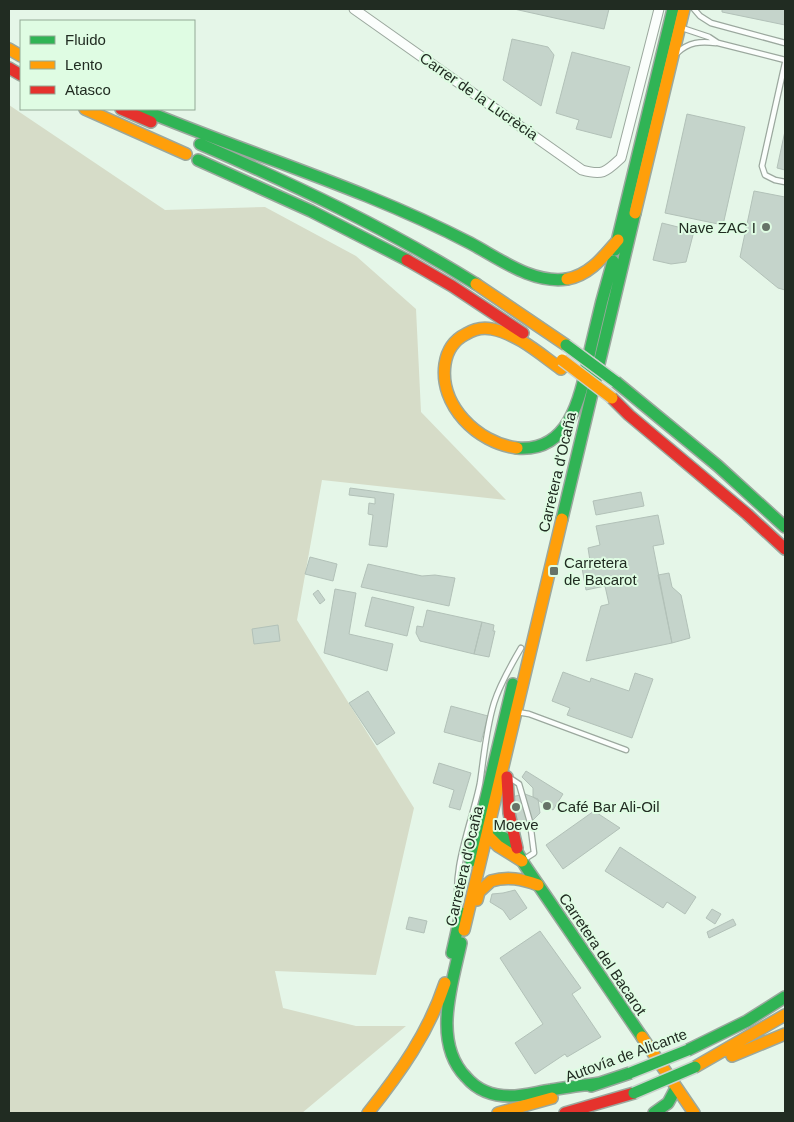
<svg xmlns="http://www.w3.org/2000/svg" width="794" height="1122" viewBox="0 0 794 1122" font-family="Arial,sans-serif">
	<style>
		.green { fill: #d6dcc8 }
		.building { fill: #c5d4cb; stroke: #b2c1b8 }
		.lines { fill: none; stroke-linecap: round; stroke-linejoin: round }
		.lane-casing { stroke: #9ba89e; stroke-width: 7 }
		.street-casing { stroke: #9ba89e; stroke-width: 11 }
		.fast-casing { stroke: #9ba89e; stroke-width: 14 }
		.slow-casing { stroke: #9ba89e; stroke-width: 14 }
		.jam-casing { stroke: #9ba89e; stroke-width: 14 }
		.lane { stroke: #fbfefc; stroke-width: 4.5 }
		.street { stroke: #fbfefc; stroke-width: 9 }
		.fast { stroke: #30b455; stroke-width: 11 }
		.slow { stroke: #ff9f0a; stroke-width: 11 }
		.jam { stroke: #e5322d; stroke-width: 11 }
		.fast-bridge-casing { stroke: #c9d2cb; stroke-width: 14; stroke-linecap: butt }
		.slow-bridge-casing { stroke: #c9d2cb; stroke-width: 14; stroke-linecap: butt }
		.fast-bridge { stroke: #30b455; stroke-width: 11 }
		.slow-bridge { stroke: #ff9f0a; stroke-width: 11 }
		.poi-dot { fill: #667367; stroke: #dffce3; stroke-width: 2 }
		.labels { text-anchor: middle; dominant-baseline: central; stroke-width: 4; stroke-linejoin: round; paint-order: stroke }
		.street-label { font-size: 15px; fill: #212c22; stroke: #dffce3 }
		.poi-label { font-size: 15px; fill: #212c22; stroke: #dffce3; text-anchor: start }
	</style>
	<rect width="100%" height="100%" fill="#e5f6e8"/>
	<path class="green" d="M9,105L165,210L265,207L356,256L416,309L421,412L506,500L322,480L297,620L414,808L376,975L275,971L283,1008L356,1026H406L302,1113L45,1112L9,1113Z"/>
	<path class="building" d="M514,9H609L604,29Z
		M722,9H785V25L722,12Z
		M512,39L548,47L554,55L541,106L503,80Z
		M572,52L630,67L611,138L576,129L579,120L556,113Z
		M687,114L745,127L723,225L665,213Z
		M785,131V170L777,168Z
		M754,191L785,197V290L778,288L740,257Z
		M662,223L694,231L686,262L671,264L653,260Z
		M350,488L394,494L387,547L369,545L373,515L368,514L369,503L375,504V498L349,495Z
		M641,492L644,506L596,515L593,501Z
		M658,515L664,544L653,546L672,643L586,661L601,606L609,604L605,586L586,590L582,568L591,567L588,548L600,545L596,526Z
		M310,557L337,564L333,581L305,574Z
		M368,564L422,576L435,575L455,578L449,606L361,587Z
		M669,573L672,587L681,595L690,638L672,643L658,575Z
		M335,589L356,593L349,634L393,644L387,671L324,653Z
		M318,590L325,600L320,604L313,594Z
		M372,597L414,607L407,636L365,626Z
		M427,610L482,622L474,654L420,641L416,633L417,626L423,627Z
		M482,622L494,625L493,631H495L489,657L474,654Z
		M278,625L280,641L254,644L252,629Z
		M563,672L590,682L591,678L629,691L635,673L653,679L632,738L567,715L570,708L552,701Z
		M368,691L395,733L377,745L349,703Z
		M451,706L488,716L481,742L444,732Z
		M439,763L471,773L460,810L449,807L454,790L433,783Z
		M526,771L563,794L553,810L533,797V788L522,777Z
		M525,794L538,799L540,813L530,823L516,825L511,797Z
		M594,811L620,828L563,869L546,845Z
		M620,847L696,897L685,914L667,902L663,908L605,871Z
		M515,890L527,908L510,920L503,910L490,902L492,894L503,893Z
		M712,909L721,914L715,924L706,918Z
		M409,917L427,921L424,933L406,929Z
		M733,919L736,925L709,938L707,932Z
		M540,931L581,988L572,994L601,1037L567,1057L565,1054L535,1074L515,1043L543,1024L500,958Z"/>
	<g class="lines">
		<defs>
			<path id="lane" d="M694,9L700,16L711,23L785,43
				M682,28L709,37L718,43L785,60
				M677,53C689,42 700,41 716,43
				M785,63L762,166L765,175L775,180L785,182
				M517,712L529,714L626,750
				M510,778L519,784L530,822L534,853L523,860
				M460,911C449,874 473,820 480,783C484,756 486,729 494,703C500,684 511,665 521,648"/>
			<path id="street" d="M354,9L582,170C603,176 606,172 621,158L659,9"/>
			<path id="fast" d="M141,109C251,155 364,188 470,243C500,259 532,284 567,279
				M200,144C295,185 388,229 476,284
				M198,160L311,211L407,260
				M615,250L673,9
				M616,382L718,466L785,527
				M517,448C576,453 582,384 592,342C598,315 605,288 613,261
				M562,519L635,213
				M487,835C513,834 514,849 526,867L642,1037
				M471,861L513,684
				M461,943C452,985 432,1042 466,1077C477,1090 493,1096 510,1096C524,1096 537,1092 551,1090C567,1087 584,1085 600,1083
				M452,953L461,913
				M688,1050L747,1021L785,997
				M591,1086L630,1073
				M654,1113L668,1103L676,1088"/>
			<path id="slow" d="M9,49L21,56
				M85,109L186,154
				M635,213L684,9
				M567,279C590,275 604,256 618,240
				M476,284L566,345
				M517,448C477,443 439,405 445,364C447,351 454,340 466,334C474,329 483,327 492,329C518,334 540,354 561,369
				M487,835L498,846L522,861
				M491,881C508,876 522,879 538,885
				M477,900L479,892L491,881
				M464,930L562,519
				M642,1037L694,1113
				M732,1056L785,1034
				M695,1067L785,1015
				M368,1113C400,1073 429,1032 445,983
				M498,1113L552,1098"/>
			<path id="jam" d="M9,68L21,75
				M121,109L151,122
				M407,260L452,286L523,333
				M612,398L629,415L747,514L785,549
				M507,777L509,813L517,848
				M565,1113L634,1093"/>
		</defs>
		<use href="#lane" class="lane-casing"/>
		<use href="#street" class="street-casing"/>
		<use href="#fast" class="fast-casing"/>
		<use href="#slow" class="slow-casing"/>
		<use href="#jam" class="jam-casing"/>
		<use href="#lane" class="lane"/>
		<use href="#street" class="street"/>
		<use href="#fast" class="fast"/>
		<use href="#slow" class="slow"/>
		<use href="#jam" class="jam"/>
		<defs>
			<path id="fast-bridge" d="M566,345L616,382
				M630,1073L688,1050
				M634,1093L695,1067"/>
			<path id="slow-bridge" d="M562,360L612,398"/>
		</defs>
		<use href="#fast-bridge" class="fast-bridge-casing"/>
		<use href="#slow-bridge" class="slow-bridge-casing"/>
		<use href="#fast-bridge" class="fast-bridge"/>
		<use href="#slow-bridge" class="slow-bridge"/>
	</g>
	<g class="poi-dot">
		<circle cx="766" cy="227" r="5"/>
		<rect x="549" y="566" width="10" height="10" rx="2.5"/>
		<circle cx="547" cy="806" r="5"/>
		<circle cx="516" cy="807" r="5"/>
	</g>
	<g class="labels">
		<g class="street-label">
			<text transform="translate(479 96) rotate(35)">Carrer de la Lucrècia</text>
			<text transform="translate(557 472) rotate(-77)">Carretera d'Ocaña</text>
			<text transform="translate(464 866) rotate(-77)">Carretera d'Ocaña</text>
			<text transform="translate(603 954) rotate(56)">Carretera del Bacarot</text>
			<text transform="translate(626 1055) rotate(-20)">Autovía de Alicante</text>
		</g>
		<g class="poi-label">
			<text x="756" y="227" text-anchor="end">Nave ZAC I</text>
			<text x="564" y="562">Carretera<tspan x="564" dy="17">de Bacarot</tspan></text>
			<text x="557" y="806">Café Bar Ali-Oil</text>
			<text x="516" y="824" text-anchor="middle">Moeve</text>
		</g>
	</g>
	<rect width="794" height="1122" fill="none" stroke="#212c22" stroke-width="20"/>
	<rect x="20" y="20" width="175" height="90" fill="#dffce3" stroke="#93a996"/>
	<rect x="30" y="36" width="25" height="8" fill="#30b455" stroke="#93a996"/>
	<text x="65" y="45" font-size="15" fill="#212c22">Fluido</text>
	<rect x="30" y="61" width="25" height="8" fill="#ff9f0a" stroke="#93a996"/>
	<text x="65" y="70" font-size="15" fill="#212c22">Lento</text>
	<rect x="30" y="86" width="25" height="8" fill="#e5322d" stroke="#93a996"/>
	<text x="65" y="95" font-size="15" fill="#212c22">Atasco</text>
</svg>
